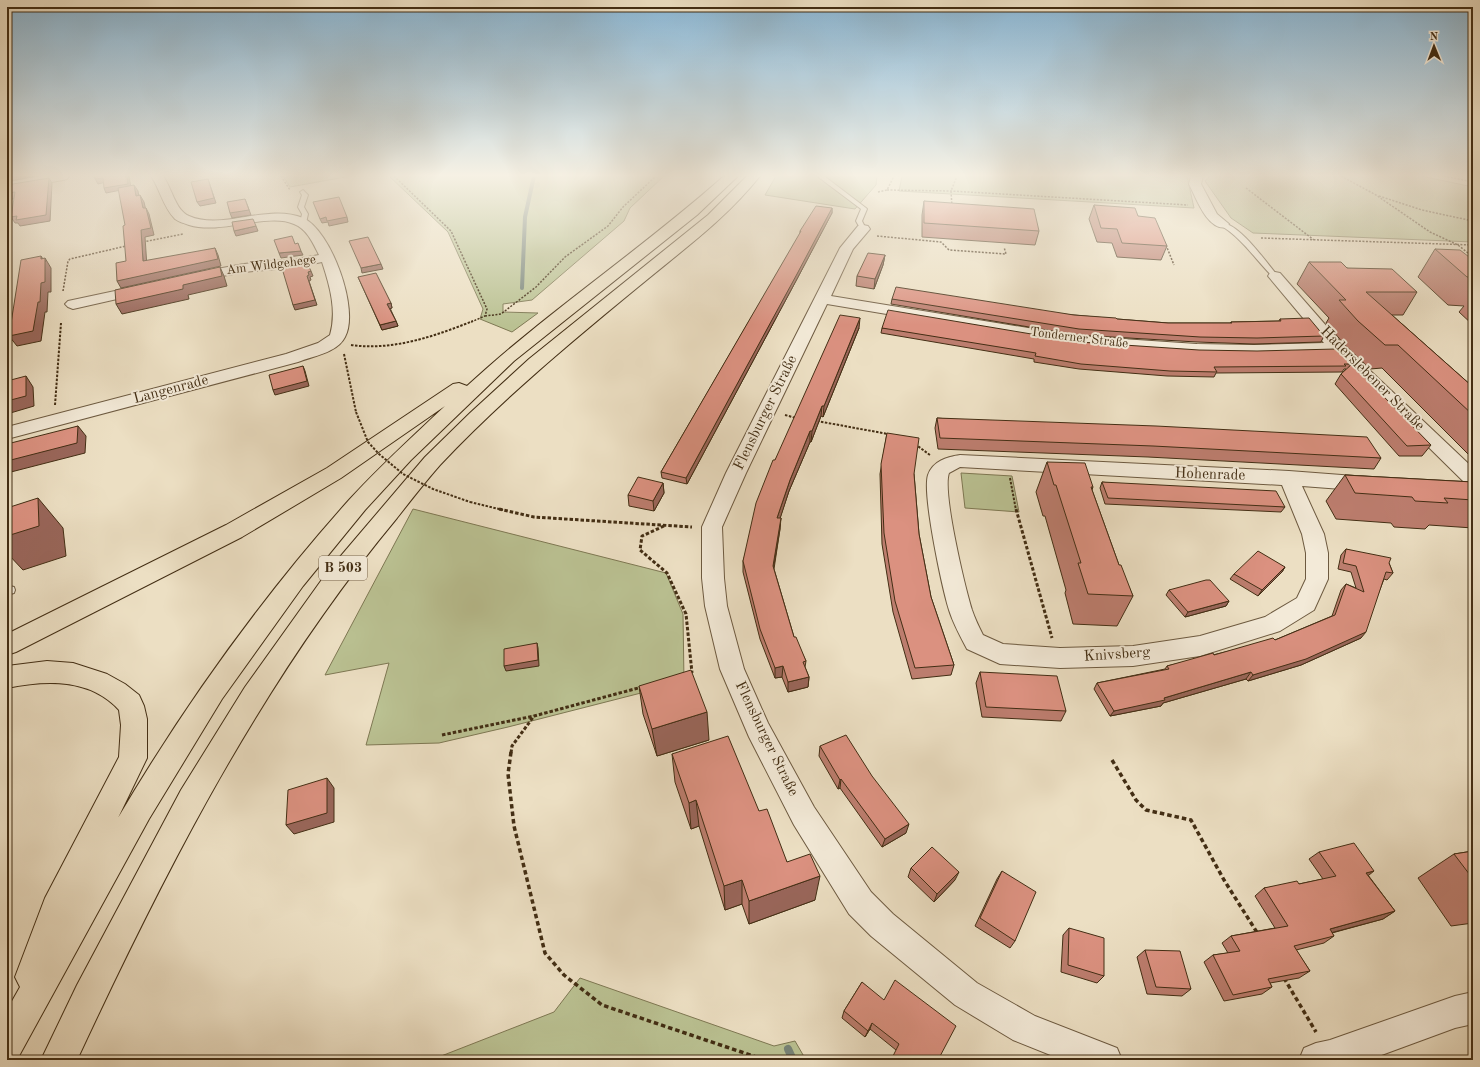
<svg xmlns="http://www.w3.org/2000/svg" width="1480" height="1067" viewBox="0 0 1480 1067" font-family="'Old Standard TT',serif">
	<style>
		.green { fill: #bac192; stroke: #7e7853 }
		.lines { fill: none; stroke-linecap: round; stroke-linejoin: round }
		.stream-far1 { stroke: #778378; stroke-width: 4 }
		.stream { stroke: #778378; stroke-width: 8 }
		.lane-casing { stroke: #6d5a40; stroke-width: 2 }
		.street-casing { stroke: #6d5a40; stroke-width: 2 }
		.highway-casing { stroke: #432e14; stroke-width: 2 }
		.path-far3 { stroke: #432e14; stroke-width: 1.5; stroke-dasharray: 2 1.5; stroke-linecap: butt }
		.path-far2 { stroke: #432e14; stroke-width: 2; stroke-dasharray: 2.5 1.5; stroke-linecap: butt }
		.path-far1 { stroke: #432e14; stroke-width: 3; stroke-dasharray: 3.5 2; stroke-linecap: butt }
		.path { stroke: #432e14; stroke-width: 3.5; stroke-dasharray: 4.5 3; stroke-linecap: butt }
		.lane { fill: #f3ead8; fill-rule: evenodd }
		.street { fill: #f3ead8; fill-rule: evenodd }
		.highway { fill: #ecdfc3; fill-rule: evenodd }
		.path-bridge { stroke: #432e14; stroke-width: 2; stroke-dasharray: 2.5 1.5; stroke-linecap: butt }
		.wall { fill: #bc7d6e; stroke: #432e14 }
		.shaded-wall { fill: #99665a; stroke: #432e14 }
		.building { fill: #db9180; stroke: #432e14 }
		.labels { text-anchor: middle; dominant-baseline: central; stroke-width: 4; stroke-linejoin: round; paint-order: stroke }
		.far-street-label { font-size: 13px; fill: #432e14; stroke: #f3ead8 }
		.shield { fill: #f3ead8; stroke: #78664f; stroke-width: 1 }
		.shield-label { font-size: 14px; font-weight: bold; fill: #432e14 }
		.street-label { font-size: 15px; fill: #432e14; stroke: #f3ead8 }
	</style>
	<rect width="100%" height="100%" fill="#ecdfc3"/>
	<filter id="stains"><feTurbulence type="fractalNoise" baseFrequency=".005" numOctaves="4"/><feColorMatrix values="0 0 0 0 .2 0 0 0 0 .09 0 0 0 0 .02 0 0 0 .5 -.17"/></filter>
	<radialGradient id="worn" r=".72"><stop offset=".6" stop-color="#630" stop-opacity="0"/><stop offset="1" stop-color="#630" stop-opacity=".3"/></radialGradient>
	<path class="green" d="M283,176H351L290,187Z
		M389,176H664L630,208L624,221L532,300L503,304V312L538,313L512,332L480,319L483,309L448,232Z
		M776,176H877L876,185L855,209L765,195Z
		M902,176H1187L1194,208L899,191Z
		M1210,176H1421L1473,187V242L1253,233L1231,218L1205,181Z
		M961,473L1012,476L1019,512L965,508Z
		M413,509L666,573L683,614L684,682L508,727L439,743L366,745L389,663L325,675Z
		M580,978L774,1046L795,1041L806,1060H431L554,1012Z"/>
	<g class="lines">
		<path class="stream-far1" d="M522,288L525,217L534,176"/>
		<path class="stream" d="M788,1049L793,1060"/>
		<defs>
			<path id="lane" d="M817,176H824L866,208L867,209L862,221L866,229L865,230H861L856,221L861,209Z
				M303,190L308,195L304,207L308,214L306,223L303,225L300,223L302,214L298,207L302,195L300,192Z
				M1220,223C1238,221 1266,262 1277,275V277H1273C1255,259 1242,238 1220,225Z
				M10,586L14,587L15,590L14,593L7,595V587Z"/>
			<path id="street" d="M42,176H69L67,179L63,180L7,190V182Z
				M151,176H163C172,188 175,210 189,216C222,231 268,203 303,218C331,230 360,310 345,337C337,353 313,356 298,362L7,439V427L286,354L318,343L330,335C337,311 330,286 322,262L297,267L244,272L195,281L190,280L188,277L190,274L195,273L244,264L297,259L319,255C313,243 307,229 294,224C268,212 222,235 189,225C184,223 179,222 175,219C163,207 160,189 151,176Z
				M1191,176H1203L1201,184L1217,214L1229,224L1227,227C1208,232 1196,198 1189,184Z
				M863,225L868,226L870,229L853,249L831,296L1077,336L1197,344L1254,345L1324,343L1268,276L1270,273L1275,272L1280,273L1343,345L1473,468V486L1466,484L1333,353L1254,355L1197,354L1077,346L827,304L746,473L722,527L724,578L727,606L744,669L768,723L814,807L871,892L893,914L977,983L1035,1016L1117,1048L1122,1060H1063L1013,1040L955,1005L871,936L849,914L794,825L749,737L720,669L705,606L702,578V527L726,473L840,248L858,226Z
				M143,285L148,286L150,289L148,292L73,309L68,307L65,304L68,301Z
				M960,455L1289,471L1368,477L1375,479L1378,484L1375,489L1368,491L1302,486L1324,534L1328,553V579L1314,610L1280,631L1200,656L1133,666L1060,668L1000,664L967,649C960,636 953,623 949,610C942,587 922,494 928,475C933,461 947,457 960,455ZM960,467L1282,485L1302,534L1306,553V579L1297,598L1265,617L1200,636L1133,646L1060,648L1003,644L983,635C979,627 975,619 972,610C965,587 942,492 949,473Z
				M1473,992V1024L1455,1028L1368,1060H1299L1304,1048L1316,1043L1330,1040L1455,996Z"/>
			<path id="highway" d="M724,176H738L697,215L514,361L411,460L365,510L303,586L222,699L149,819L19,1056L7,1060V1010L20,987L15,977L45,898L119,757L121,725L119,710C90,678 46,680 7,688V666L47,661L73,663L107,674L125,684L139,695L144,706L147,719V758L118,818C184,706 263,596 349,500C379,467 412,437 445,406L341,478L242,537L16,652L7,655V634L226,525L327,468L453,384L459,383L467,386C548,311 641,250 724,176Z
				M747,176H760C726,219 680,252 638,287C570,343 501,400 440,465C425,482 411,500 397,518C262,680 166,869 77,1060H41L77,985L181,790L245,687L328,571L425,457L470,413L529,359L708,215Z"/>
		</defs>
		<use href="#lane" class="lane-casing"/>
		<use href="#street" class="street-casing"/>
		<use href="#highway" class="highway-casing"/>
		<path class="path-far3" d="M281,176L290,190
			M394,176L451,231L487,309L485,316L471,322
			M1341,176L1376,195L1430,232L1458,245L1473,257
			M1444,176L1473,182
			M1246,188L1314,240
			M887,190L951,191L1188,205
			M878,192L887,190L894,176
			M1379,196L1422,210L1473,221
			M952,207L951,191L957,176
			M877,236L941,242L949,250L1006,254L1004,247
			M1261,238L1473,245
			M143,242L183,234
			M1166,245L1174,265
			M63,291L68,261L70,259L126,246
			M485,316L501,314L536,287L565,257L608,226L623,207L656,176"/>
		<path class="path-far2" d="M351,345C393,351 435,336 473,321
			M344,354L356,412
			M55,405L61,323
			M785,415L796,418
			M817,421L888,434
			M915,444L930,455
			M1010,478L1016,510
			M470,502L503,510"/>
		<path class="path-far1" d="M499,509L534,517L692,527
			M1016,509L1052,638
			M664,526L642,536L640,550L667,573L686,614L692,673
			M442,735L534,716L642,687
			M511,753L512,746L534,716"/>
		<path class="path" d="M511,752L508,774L514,826L545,953L564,975L602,1005L765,1060
			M1112,760L1136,800L1146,810L1191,820L1224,880L1258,934
			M1284,978L1316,1032"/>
		<use href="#lane" class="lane"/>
		<use href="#street" class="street"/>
		<use href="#highway" class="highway"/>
		<path class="path-bridge" d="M356,412L368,442L379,454L403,474L433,489L470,502"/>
	</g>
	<path class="wall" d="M924,201L1039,231L1035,245L922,237V215Z
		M1094,205L1138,216L1167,246L1161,260L1117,257L1112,243L1097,242L1089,219Z
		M832,208V213L797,279L687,484L662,478L661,472L800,234V231Z
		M1435,249L1473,260V325L1459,312L1464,306L1448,305L1418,277Z
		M885,255L883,265L874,289L856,286L857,276Z
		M1309,262L1347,268L1417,292L1403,315H1392L1473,387V459L1382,368L1370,369L1344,344L1326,323L1329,318L1297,284Z
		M358,277L391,303L392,308H390L396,321L398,326L382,330Z
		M892,299L1074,315L1117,319L1168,323H1230L1231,322L1279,321L1280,319L1324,336L1321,342L1254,344L1197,342L1077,335L891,304Z
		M859,328L823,417L821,416L811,442H810L789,491L780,518V529L774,569L794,637L806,661L805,667L809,677L808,687L788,692L782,677L775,678L760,639L743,572V561L775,460Z
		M882,328L1079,342L1351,364L1349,367L1431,445L1422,456H1399L1335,384L1341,374L1346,369H1344L1342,372L1216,373L1214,377L1167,376L1079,369L1034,362V359L881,333Z
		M937,418L1381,458L1374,469L1148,457L938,449L935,428Z
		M887,433L914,474L919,534L931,597L954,665L951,675L912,679L893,612L882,544L880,474Z
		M1047,462L1093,487L1092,490L1119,565L1133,596L1117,626L1073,624L1065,593L1066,590L1045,516H1043L1036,492Z
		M1345,475L1473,482V528L1429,525L1425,529L1394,527L1391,523L1336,519L1326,501Z
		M1102,482L1285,507L1281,512L1105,504L1100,488Z
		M663,483L664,493L654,511L629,506L628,495Z
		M1346,549L1389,563L1393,573L1387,580L1384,579L1361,638L1301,665L1248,681L1246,679L1163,703L1161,706L1110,716L1094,689L1097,683L1165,669L1167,666L1275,640L1332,616L1341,590L1346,584L1356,588L1351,572L1338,569L1341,555Z
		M1285,567L1282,572L1258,596L1230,579L1234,574Z
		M1169,590L1229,601L1226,606L1185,617L1166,595Z
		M980,672L1066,711L1061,721L982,717L976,683Z
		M639,686L709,740L657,756L643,714Z
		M820,746L906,833L882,847L840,788L838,789L819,756Z
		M672,754L759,811L787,862L815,900L749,924L742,904L725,910L699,826L691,829L675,782Z
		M1473,851V923L1451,926L1418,878L1454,854Z
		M1319,852L1368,875L1395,911L1383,919L1332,933L1334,936L1324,943L1296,950L1310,971L1299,978L1270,983L1272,987L1262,994L1224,1001L1204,962L1213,955L1228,953L1222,943L1231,936L1275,928L1255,896L1264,888L1299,884L1323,879L1309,859Z
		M911,868L955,880L934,902L908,877Z
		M1002,871L1015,941L1010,948L975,926L997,879Z
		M1069,928L1104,976L1097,983L1061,972L1063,935Z
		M1145,950L1191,989L1182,996L1147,994L1137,957Z
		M862,982L938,1060L896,1050L870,1029L865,1037L842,1018L844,1011Z"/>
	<path class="shaded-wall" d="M7,176H34L7,182Z
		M127,176H129L131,188L106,193L104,188Z
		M94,177L103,178L106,182L98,184Z
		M49,178L52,183L50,221L20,226L18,223H15L11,217Z
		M208,179L216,203L200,206L197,202Z
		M134,185L138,191L140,203L136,196Z
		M15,192L18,198L7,200V193Z
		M140,195L144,202L147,215L143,208Z
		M245,199L251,215L232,218L230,213Z
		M146,208L149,214L154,235L145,237L147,267L143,261L141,230Z
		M832,208V213L797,279L687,484L686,478Z
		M326,217H347L348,222L329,226L328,222L322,223L320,219Z
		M256,226L258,231L236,236L234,231Z
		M215,248L218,255L221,266L121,288L117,281Z
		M301,251L303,255L281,258L279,253Z
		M885,255L883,265L874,289L875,279Z
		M41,256L45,262V258L51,268V292H48L47,312H45L41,341L17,346L9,336L41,259Z
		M381,264L383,269L362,273L361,268Z
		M220,267L224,276L227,286L188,295L189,299L122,314L116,304Z
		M311,271L313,276L310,277L311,280L309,281L317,305L295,310L293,305L308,272Z
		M391,303L392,308L389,309L387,304Z
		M860,318L859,328L823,417L824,406Z
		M396,321L398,326L382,330L380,325Z
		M303,366L305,371L309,386L275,395L273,390Z
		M26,376L33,387L34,406L7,414V401Z
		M822,406L821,416L811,442L812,431Z
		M78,426L86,436L85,453L7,473V461Z
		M810,431V442L789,491L777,528V518L790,480Z
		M663,483L664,493L654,511L653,501Z
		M38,498L63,528L66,556L23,570L7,553V536Z
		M781,518L780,529L772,577L773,566Z
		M1285,567L1282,572L1258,596L1262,590Z
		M1229,601L1226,606L1185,617L1188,612Z
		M1366,632L1361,638L1301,665L1248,681L1253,675Z
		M537,643L538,648L539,666L506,671L504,666Z
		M783,666L782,677L775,678V668Z
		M1251,672L1246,679L1163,703L1161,706L1110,716L1114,711L1164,698Z
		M809,677L808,687L788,692V682Z
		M707,712L709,740L657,756L652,729Z
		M327,778L334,788V822L294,834L286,825Z
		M841,779L840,788L838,789L840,780Z
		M696,800L699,826L691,829L689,803Z
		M909,824L906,833L882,847L885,839Z
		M1374,871L1364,879L1366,873Z
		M959,872L955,880L934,902L937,894Z
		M820,876L815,900L749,924V901Z
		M742,880V904L725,910L724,886Z
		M1395,911L1383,919L1319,936L1330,929Z
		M872,1023L870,1029L865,1037Z"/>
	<path class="building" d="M94,176H127L128,184L104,188L103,178L96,179L95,177H94Z
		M49,178L46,215L16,220L17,216L11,217L15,192L7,193V185Z
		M208,179L214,198L197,202L191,182Z
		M134,185L136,196L140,195L143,208H146L151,228L141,230L143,261L215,248L218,259L117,281L116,263L126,261L123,226L125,225L118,188Z
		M339,197L347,217L327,221L326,217L320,219L313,202Z
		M245,199L249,210L230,213L227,202Z
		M924,201L1034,209L1039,231L924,223Z
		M1094,205L1135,208L1138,216L1155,218L1167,246L1122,243L1117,229L1101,228Z
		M816,206L832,208L797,274L686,478L661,472L801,231H800Z
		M253,219L256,226L234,231L232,222Z
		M292,236L295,244L298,243L301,251L279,253L274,240Z
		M368,237L381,264L361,268L349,241Z
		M1435,249L1460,250L1473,260V277H1467Z
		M868,253L885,255L875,279L857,276Z
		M41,256V259L45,258V282L41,283L40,302H38L33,331L9,336L21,260Z
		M306,261L311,271L308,272L309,275L307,276L315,300L293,305L281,265Z
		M1309,262H1341L1347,268L1392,269L1417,292H1366L1473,387V415L1398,345H1385L1358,321L1339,300H1346Z
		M220,267L222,276L183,285V289L116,304L115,290Z
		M376,273L391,303L387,304L396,321L380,325L358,277Z
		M896,287L1074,315L1116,318L1117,319L1168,323H1232L1231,322L1281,321L1280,319L1309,318L1324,336L1257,338L1200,337L1079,329L892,299Z
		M888,310L1079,342L1199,350L1257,351L1336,349L1351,364H1344L1346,366L1214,367L1217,372L1170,371L1081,364L1035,356L1036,353L882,328Z
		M840,315L860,318L824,406H822L812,431H810L790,480L777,518H781L773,566L794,637H796L806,661L803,662L809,677L788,682L783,666L775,668L760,629L743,561L756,503L773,460H775Z
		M1352,364L1431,445L1407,446L1341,374Z
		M303,366L307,381L273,390L269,375Z
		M26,376V396L7,401V381Z
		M937,418L1156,426L1367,437L1381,458L1153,446L940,438Z
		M78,426L77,443L7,461V444Z
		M887,433L919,438L914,474L919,534L931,597L954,665L915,668L895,601L884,533L881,464Z
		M1047,462L1085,463L1093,487H1091L1119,565H1121L1133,596L1088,594L1078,563H1081L1056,485H1054Z
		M1345,475L1473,482V500L1444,498L1448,503L1415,501L1412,497L1355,493Z
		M638,477L663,483L653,501L628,495Z
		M1102,482L1276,491L1285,507L1108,498Z
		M38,498L39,526L7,536V508Z
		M1346,549L1391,558L1389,563L1393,573L1386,572L1366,632L1306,659L1253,675L1251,672L1164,698L1165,700L1114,711L1097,683L1169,669L1167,666L1213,653L1214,655L1273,638L1275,640L1335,615L1346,584L1364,592L1356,566L1343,563Z
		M1258,551L1285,567L1262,590L1234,574Z
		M1206,580H1210L1229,601L1188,612L1169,590Z
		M537,643L538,660L504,666V649Z
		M691,670L707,712L652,729L639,686Z
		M980,672L1057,676L1066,711L986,707Z
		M846,735L872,776L909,824L885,839L841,779L840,780L820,746Z
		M728,736L759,811L767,809L787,862L810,854L820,876L749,901L742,880L724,886L696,800L689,803L672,754Z
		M327,778V813L286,825L288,790Z
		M1354,843L1374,871L1366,873L1395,911L1330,929L1334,936L1294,946L1310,971L1268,979L1272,987L1233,995L1213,955L1240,951L1231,936L1288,926L1264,888L1297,881L1299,884L1336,876L1319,852Z
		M932,847L959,872L937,894L911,868Z
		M1473,851V879L1454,854Z
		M1002,871L1036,892L1015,941L980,918Z
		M1069,928L1104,938V976L1068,965Z
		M1145,950L1180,951L1191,989L1156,987Z
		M895,980L956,1026L938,1060H891L899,1044L872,1023L868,1031L844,1011L862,982L884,1000Z"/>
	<linearGradient id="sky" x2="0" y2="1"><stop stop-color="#89b7d6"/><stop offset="0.54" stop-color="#f6f1e4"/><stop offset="1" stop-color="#f6f1e4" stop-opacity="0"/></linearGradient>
	<rect width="1480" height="325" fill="url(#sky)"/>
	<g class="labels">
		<g class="far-street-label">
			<text transform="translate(271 265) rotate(-7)">Am Wildgehege</text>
			<text transform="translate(1079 338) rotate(7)">Tonderner Straße</text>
		</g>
		<rect class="shield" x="319" y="556" width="48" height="24" rx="3"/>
		<g class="shield-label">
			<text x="343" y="568">B 503</text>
		</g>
		<g class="street-label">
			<text transform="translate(1372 379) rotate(45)">Haderslebener Straße</text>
			<text transform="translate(171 390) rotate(-15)">Langenrade</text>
			<text transform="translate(766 413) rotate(-64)">Flensburger Straße</text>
			<text transform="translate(1210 475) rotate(2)">Hohenrade</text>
			<text transform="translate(1117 655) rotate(-4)">Knivsberg</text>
			<text transform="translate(766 739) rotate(64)">Flensburger Straße</text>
		</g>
	</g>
	<rect width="1480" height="1067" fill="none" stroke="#ecdfc3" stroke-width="24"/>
	<rect x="8" y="8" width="1464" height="1051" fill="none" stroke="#432e14" stroke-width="2"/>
	<rect x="12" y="12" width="1456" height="1043" fill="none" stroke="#432e14"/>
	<g transform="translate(1434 46) rotate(359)" stroke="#f3ead8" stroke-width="3" paint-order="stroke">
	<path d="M0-3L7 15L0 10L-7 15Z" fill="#432e14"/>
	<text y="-6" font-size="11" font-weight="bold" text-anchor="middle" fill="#432e14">N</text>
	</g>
	<rect width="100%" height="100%" filter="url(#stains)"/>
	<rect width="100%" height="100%" fill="url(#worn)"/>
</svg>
